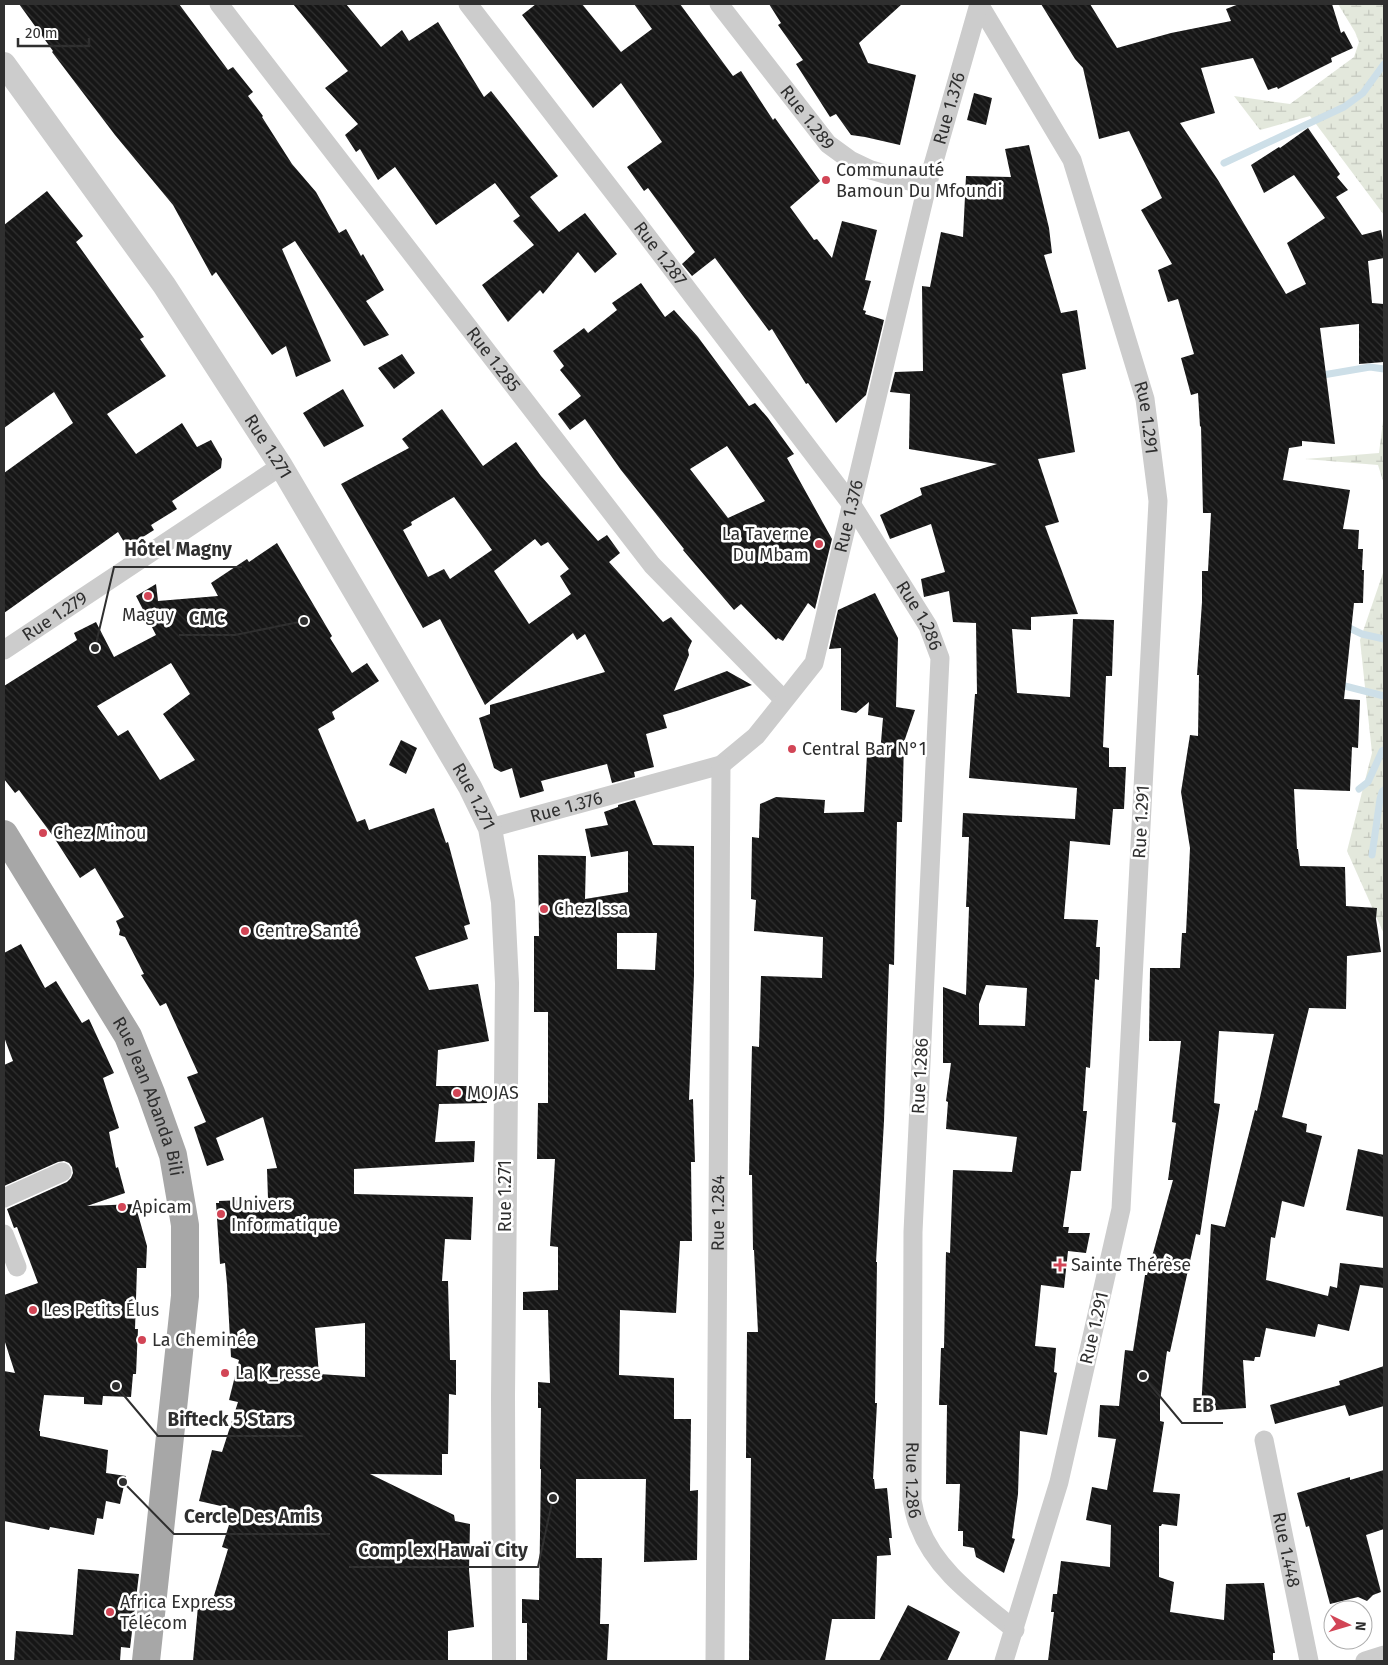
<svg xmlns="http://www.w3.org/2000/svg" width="1388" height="1665" viewBox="0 0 1388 1665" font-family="'Fira Sans',sans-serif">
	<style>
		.wetland { fill: url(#wetland-marsh) }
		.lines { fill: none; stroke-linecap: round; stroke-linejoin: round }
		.stream { stroke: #cddfe8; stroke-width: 7 }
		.building { fill: url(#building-back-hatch); fill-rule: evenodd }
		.minor { stroke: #ccc; stroke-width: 19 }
		.tertiary { stroke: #ccc; stroke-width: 24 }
		.primary { stroke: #a7a7a7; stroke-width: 28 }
		.poi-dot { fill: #d24556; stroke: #fff; stroke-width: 2 }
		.labels { text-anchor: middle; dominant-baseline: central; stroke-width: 5; stroke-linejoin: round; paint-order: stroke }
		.street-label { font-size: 18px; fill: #2f2f2f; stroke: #fff }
		.poi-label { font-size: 18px; fill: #2f2f2f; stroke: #fff; text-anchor: start }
		.leader { fill: none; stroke: #2f2f2f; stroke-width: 2 }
		.callout-dot { fill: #2f2f2f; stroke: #fff; stroke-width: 2 }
		.callout-label { font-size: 19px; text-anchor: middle; font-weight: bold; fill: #2f2f2f; stroke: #fff; stroke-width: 5; stroke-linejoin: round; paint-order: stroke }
	</style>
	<defs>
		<pattern id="wetland-marsh" width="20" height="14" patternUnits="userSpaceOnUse" patternTransform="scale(1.25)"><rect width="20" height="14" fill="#e3e8dc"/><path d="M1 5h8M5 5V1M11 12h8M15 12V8" fill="none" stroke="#c3c7bd"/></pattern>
		<pattern id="building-back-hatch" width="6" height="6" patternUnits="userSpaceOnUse" patternTransform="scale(1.25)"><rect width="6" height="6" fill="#161616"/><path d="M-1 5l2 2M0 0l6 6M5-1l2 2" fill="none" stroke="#303030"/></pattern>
	</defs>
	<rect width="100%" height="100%" fill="#fff"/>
	<path class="wetland" d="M1338,4H1384V215L1310,116L1260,130L1234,96L1290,104L1354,57L1359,42L1355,32Z
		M1384,413V484L1378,465L1305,459L1379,453Z
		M1384,570V934L1347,851L1372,753L1360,640Z"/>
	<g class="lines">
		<path class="stream" d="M1224,163L1344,107L1363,93L1384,64
			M1317,376L1370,367L1384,369
			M1343,625L1362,634L1384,639
			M1337,684L1384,696
			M1359,789L1368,782L1382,751L1384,750
			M1372,855L1380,799L1382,792L1384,790"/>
	</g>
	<path class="building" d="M19,4H179L228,70L233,67L253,92L248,96L263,116L262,117L292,164L316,192L339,233L346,229L361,256L363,254L384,290L366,301L389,335L364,346L295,241L282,249L331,361L296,377L286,346L272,355L216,272L212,276L173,205L115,135L52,52L53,51Z
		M293,4H346L381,47L402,30L409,41L438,22L484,97L491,91L558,176L530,197L559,232L585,213L617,254L595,273L578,252L543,294L540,290L508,322L482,285L534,245L513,221L520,216L495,183L436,225L395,167L378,180L360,149L356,152L345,135L358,124L325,88L348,71Z
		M536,4H582L621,52L652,29L634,4H680L733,76L741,71L773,120L775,118L820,181L790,207L814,240L817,239L832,258L842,221L877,230L865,280L871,281L863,310L866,311L865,314L884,320L866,395L836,423L808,383L806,384L772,329L769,331L715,258L692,276L682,264L695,252L648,188L644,191L627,167L662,142L621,83L593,108L522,15Z
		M769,4H902L859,43L868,63L916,75L900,145L865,137L851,135L836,114L830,117L796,64L803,60L778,25L781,23Z
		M1041,4H1090L1117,48L1171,33L1231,21L1226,9L1239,4H1332L1341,33L1344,31L1353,48L1331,58L1332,62L1278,89L1277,87L1268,90L1253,58L1201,68L1215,113L1180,123L1218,180L1286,294L1306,284L1287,243L1325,218L1294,175L1264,193L1251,165L1279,147L1280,148L1308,128L1340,174L1337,177L1348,190L1336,197L1362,235L1381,230L1384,245V258L1368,261L1372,303L1384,304V362L1359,364V324L1320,328L1335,444L1302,441V446L1289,448L1283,480L1350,490L1343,529L1359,530L1358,549H1363L1362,570H1364L1363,603H1354L1344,699L1360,700L1358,748L1352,747L1350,791L1294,789L1297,849H1298L1300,866L1345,867L1346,906L1377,908L1376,919L1381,952L1347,956L1346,1009L1309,1008L1282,1117L1307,1124L1306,1132L1322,1136L1304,1207L1282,1201L1275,1238L1271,1237L1266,1280L1328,1296L1330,1286L1337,1288L1340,1263L1384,1268V1288L1360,1285L1349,1331L1318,1324L1315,1337L1266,1328L1260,1357H1255L1254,1361L1243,1360L1246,1408L1201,1411L1211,1224L1225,1227L1255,1110L1257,1111L1274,1034L1219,1031L1214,1103L1220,1104L1200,1235L1196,1234L1170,1352L1167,1351L1160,1401V1421L1164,1422L1153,1492L1180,1494L1177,1526L1162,1524L1161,1526H1159V1577L1174,1582L1170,1612L1224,1620L1226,1584L1264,1583L1275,1653H1273V1661H1048L1054,1612H1051L1053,1594H1057L1061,1561L1110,1567L1111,1525L1086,1520L1092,1487L1107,1490L1116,1439L1098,1437L1100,1405L1119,1406L1125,1350L1133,1351L1145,1275H1147L1173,1180H1168L1176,1123L1172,1122L1181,1041H1149L1150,968H1180L1182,933H1186L1190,848L1181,792L1190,735L1198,736L1199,675H1197L1202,602V571H1208L1211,513H1203L1201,426L1200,427L1198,393L1191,395L1181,358L1194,354L1178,299L1168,302L1158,270L1172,264L1141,210L1162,198L1129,131L1099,139L1083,68L1075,59Z
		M974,93L992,98L986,125L967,120Z
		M1029,145L1049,228L1052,253L1044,255L1061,313L1077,310L1086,369L1062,374L1075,452L1038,459L1059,522L1045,526L1078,614L1031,617V630L1012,629L1017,693L1070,697L1073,619L1114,620L1112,676H1106L1103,747L1109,748V767H1126L1124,809H1113L1110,845L1070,841L1064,919L1098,920L1096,947H1100L1099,980L1095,979L1090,1068L1086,1067L1083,1111H1087L1081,1171H1071L1063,1227H1069L1068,1233H1090L1086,1253L1068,1251L1064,1288L1041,1285L1035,1346L1056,1348L1054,1372L1057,1373L1047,1435L1020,1431L1018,1494L1012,1538L1015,1539L1004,1573L976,1557L974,1548L963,1546V1531H958L960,1484H946L947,1405H939L941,1348H944L946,1252L950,1253L953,1170L1012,1172L1017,1137L946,1129L948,1102L946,1101L951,1063H943V987L966,995L969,907H966L969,837H962L963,813L1075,819L1077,788L969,778L975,694H977L976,623L953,622L949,591L924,597L921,579L945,572L931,524L890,539L880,515L922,495L920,488L997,464L909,449L910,394L890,392L895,372L923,371L922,286L930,287L941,232L963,237L966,176L1011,177L1005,149ZM986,985L1027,988L1025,1026L979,1025V1004Z
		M47,191L83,236L76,242L144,337L140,339L166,376L107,414L136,454L182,423L197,447L211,440L222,459L221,468L172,501L177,509L151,525L154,530L127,547L118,532L4,613V473L73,423L54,392L4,428V225Z
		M641,283L665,317L674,310L698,337L749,406L755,403L768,418L794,454L787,458L832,539L815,609L808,603L783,641L778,638L776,640L741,604L734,610L683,550L684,549L621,470L585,419L570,430L558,414L581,396L560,370L564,366L553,351L584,328L588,333L617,310L612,303ZM727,446L765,501L728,518L690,469Z
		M402,354L415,373L394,389L378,368Z
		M343,389L364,426L324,447L303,413Z
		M442,409L483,466L516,442L541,476L598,541L607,535L620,553L609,562L663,622L671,617L692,641L688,650L689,655L674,691L727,671L752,685L680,710L663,715L667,728L646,734L654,767L634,772L635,777L612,783L607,764L541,781L544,791L520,798L512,768L501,772L494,768L479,718L490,714V705L605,672L585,634L577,640L573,633L485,705L440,619L423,628L341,484L409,448L402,439ZM454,497L492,550L450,579L444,569L428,577L403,530L412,525L411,522ZM535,539L541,546L548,542L569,569L560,576L571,594L529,624L494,571Z
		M277,543L332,636L330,638L352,673L367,663L379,681L332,712L335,719L318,729L357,822L365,819L369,830L434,808L446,843L448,842L470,924L464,926L468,939L415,957L429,990L478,984L489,1041L438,1050L436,1086H486L487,1103L439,1104L435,1142L475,1141L474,1162L354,1169V1194L473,1197L471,1240L445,1239L442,1281H448L450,1360H456V1395L449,1394L448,1454H442V1475L370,1474L454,1515L455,1521L470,1524L469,1570L474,1627L448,1631V1661H193L198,1606L210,1609L228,1549L222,1547L234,1509L199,1501L212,1450L222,1452L238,1402L229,1400L239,1360L231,1357L227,1284L225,1263L220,1264L216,1203H219V1201L268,1199L267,1169L277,1168L263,1117L216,1138L224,1160L207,1166L194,1127L206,1122L187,1077L198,1073L166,1003L160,1006L141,975L144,974L125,937L119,935L120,930L116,921L124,917L95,868L80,878L53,836L19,790L15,793L4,779V686L77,640L74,633L96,622L114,657L156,635L136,596L156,584L158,601L218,596L211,583L247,559L249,562ZM171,663L190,694L163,714L195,760L160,780L128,730L118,736L97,706ZM365,1323V1377L319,1374L315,1328Z
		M875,593L898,638L896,707L915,710L904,742L902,822H897L894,965L889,964L884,1121L876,1262H877L875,1403H877L873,1479H874L875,1489L887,1488L892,1538H889L891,1555L877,1556L875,1619H832L825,1661H749L751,1458H746L747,1332H758L754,1250H753L752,1175H749L752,1046L759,1047L761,976L822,978L823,937L754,931L756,900L751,899L752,837L759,838L760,804L776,797L825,800L824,813L864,812L867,754H880L883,718L868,715L869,702L856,713L841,710V648L829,649L838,610Z
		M401,740L417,748L406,774L389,765Z
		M635,800L653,845L694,846V976L689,1100L693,1099L695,1162H691L692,1241H680L676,1313L620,1310L619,1375L674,1378V1419H691L690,1491L698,1490L697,1560L644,1562L646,1479H576V1558H602L600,1624H609L607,1661H527V1623H522V1599L539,1600L541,1469H540L541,1408H538V1382L550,1383L548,1310H523V1292L558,1290V1247L550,1246L555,1159H537L538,1103H548V1012H534V936H539L538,855L586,856L585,899L628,892V851L591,857L585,829L608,825L604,812L618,807V805ZM617,933H657L655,970L617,969Z
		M21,944L45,988L56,981L82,1023L89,1019L114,1073L103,1078L119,1128L109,1132L116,1168L118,1167L125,1193L87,1206L135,1204L147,1246L146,1268H137L135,1329H138L136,1374H133L131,1397L103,1396L102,1405L84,1404V1397L44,1395L39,1431H40V1436L108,1450L106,1473L126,1476L120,1504L106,1501L103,1519L97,1518L94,1535L50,1527L49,1530L4,1521V1371L15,1373L4,1339V1295L38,1283L17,1227L14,1228L7,1209L67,1182L71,1178L73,1173L72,1167L69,1163L64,1161L58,1162L4,1186V1065L13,1061L4,1037V953Z
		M1358,1149L1384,1155V1217L1346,1210Z
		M1384,1366V1406L1349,1416L1345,1405L1275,1424L1270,1405L1340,1385L1339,1381Z
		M1384,1470V1529L1366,1535L1381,1592L1373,1595L1367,1601L1358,1597L1330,1604L1309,1526L1306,1527L1297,1493L1350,1477V1480Z
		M78,1569L139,1574L130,1648L121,1647L120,1661H14L16,1631L73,1635Z
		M908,1605L960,1632L947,1661H879Z"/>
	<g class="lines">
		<g class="minor">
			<path id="s1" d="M219,4L652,565L784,700"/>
			<path id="s2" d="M468,4L634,219L852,505L928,626L940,658L913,1232L912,1500C914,1509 915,1518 919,1526C936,1572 979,1600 1015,1630"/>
			<path id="s3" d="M719,4L828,144L850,160L871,170L927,186"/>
			<path id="s4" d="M979,4L1072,160L1145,399L1158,501L1121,1209L1059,1482L1004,1661"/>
			<path id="s5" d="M4,650L281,466"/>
			<path id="s6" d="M490,828L721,765L756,736L814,663L927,186L979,4"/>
			<path d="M4,1198L62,1172"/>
			<path d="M4,1234L17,1267"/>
			<path id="s7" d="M1264,1440L1309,1661"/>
			<path id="s8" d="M715,1661L721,765"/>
			<path d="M1365,1661L1384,1655"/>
		</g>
		<path class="tertiary" id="s9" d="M4,64L164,285L281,466L470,787L490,828L503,902L507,983L503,1396L504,1661"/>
		<path class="primary" id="s10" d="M4,834L128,1036L151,1093L173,1155L185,1225V1296L146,1661"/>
	</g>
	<g class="poi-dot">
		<circle cx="826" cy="180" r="5"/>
		<circle cx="819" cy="544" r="5"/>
		<circle cx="148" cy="596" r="5"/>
		<circle cx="792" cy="749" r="5"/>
		<circle cx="43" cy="833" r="5"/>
		<circle cx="544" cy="909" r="5"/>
		<circle cx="245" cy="931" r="5"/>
		<circle cx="457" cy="1093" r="5"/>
		<circle cx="122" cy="1207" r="5"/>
		<circle cx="221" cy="1214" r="5"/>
		<path d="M1057.5 1257.5h5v5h5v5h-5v5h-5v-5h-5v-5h5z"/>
		<circle cx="33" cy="1310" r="5"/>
		<circle cx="142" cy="1340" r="5"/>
		<circle cx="225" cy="1373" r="5"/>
		<circle cx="110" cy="1612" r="5"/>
	</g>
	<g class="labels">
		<g class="street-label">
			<text stroke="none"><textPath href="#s6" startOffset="949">Rue 1.376</textPath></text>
			<text stroke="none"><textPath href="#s3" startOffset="144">Rue 1.289</textPath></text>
			<text stroke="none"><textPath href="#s2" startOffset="315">Rue 1.287</textPath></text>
			<text stroke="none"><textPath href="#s1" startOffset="449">Rue 1.285</textPath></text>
			<text stroke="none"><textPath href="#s4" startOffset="450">Rue 1.291</textPath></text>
			<text stroke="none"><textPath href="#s9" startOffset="465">Rue 1.271</textPath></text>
			<text stroke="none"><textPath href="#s6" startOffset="529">Rue 1.376</textPath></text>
			<text stroke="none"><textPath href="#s5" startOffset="61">Rue 1.279</textPath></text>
			<text stroke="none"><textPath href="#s2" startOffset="761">Rue 1.286</textPath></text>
			<text stroke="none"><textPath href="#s9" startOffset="871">Rue 1.271</textPath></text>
			<text stroke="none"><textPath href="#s6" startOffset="79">Rue 1.376</textPath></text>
			<text transform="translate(1141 822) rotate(-87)">Rue 1.291</text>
			<text transform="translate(920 1076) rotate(-87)">Rue 1.286</text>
			<text stroke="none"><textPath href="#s10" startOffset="301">Rue Jean Abanda Bili</textPath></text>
			<text transform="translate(505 1196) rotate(-90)">Rue 1.271</text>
			<text stroke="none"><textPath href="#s8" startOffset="448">Rue 1.284</textPath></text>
			<text transform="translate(1094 1328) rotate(-77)">Rue 1.291</text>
			<text stroke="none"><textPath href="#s2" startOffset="1631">Rue 1.286</textPath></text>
			<text stroke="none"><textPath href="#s7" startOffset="112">Rue 1.448</textPath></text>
		</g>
		<g class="poi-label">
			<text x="836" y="170">Communauté<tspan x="836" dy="21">Bamoun Du Mfoundi</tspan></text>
			<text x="809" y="534" text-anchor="end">La Taverne<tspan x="809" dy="21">Du Mbam</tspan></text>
			<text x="148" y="615" text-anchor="middle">Maguy</text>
			<text x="802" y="749">Central Bar N°1</text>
			<text x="53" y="833">Chez Minou</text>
			<text x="554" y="909">Chez Issa</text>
			<text x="255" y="931">Centre Santé</text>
			<text x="467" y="1093">MOJAS</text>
			<text x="231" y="1204">Univers<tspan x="231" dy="21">Informatique</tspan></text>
			<text x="132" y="1207">Apicam</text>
			<text x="1071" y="1265">Sainte Thérèse</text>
			<text x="43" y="1310">Les Petits Élus</text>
			<text x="152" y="1340">La Cheminée</text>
			<text x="235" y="1373">La K_resse</text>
			<text x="120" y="1602">Africa Express<tspan x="120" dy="21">Télécom</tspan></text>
		</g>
	</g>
	<path class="leader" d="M95 648L114 567H242M304 621L235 635H179M1143 1376L1182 1423H1223M116 1386L158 1436H303M123 1482L174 1534H330M553 1498L538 1567H349"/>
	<g class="callout-dot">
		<circle cx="95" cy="648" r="5"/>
		<circle cx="304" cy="621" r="5"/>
		<circle cx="1143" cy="1376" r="5"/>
		<circle cx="116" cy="1386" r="5"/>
		<circle cx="123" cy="1482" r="5"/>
		<circle cx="553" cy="1498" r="5"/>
	</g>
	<g class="callout-label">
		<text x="178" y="556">Hôtel Magny</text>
		<text x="207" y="625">CMC</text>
		<text x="1203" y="1412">EB</text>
		<text x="230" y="1426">Bifteck 5 Stars</text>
		<text x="252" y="1523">Cercle Des Amis</text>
		<text x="443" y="1557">Complex Hawaï City</text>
	</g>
	<rect width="1388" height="1665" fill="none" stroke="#2f2f2f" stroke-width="10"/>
	<g transform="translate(1348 1625) rotate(95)"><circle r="24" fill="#ffffff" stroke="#acacac"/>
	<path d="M0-4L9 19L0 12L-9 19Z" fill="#d24556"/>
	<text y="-8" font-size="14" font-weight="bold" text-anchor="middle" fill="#2f2f2f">N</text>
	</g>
	<path d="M18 38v8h71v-8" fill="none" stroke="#2f2f2f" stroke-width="2.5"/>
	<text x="25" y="38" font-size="15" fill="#2f2f2f" stroke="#ffffff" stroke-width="4" paint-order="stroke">20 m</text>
</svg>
